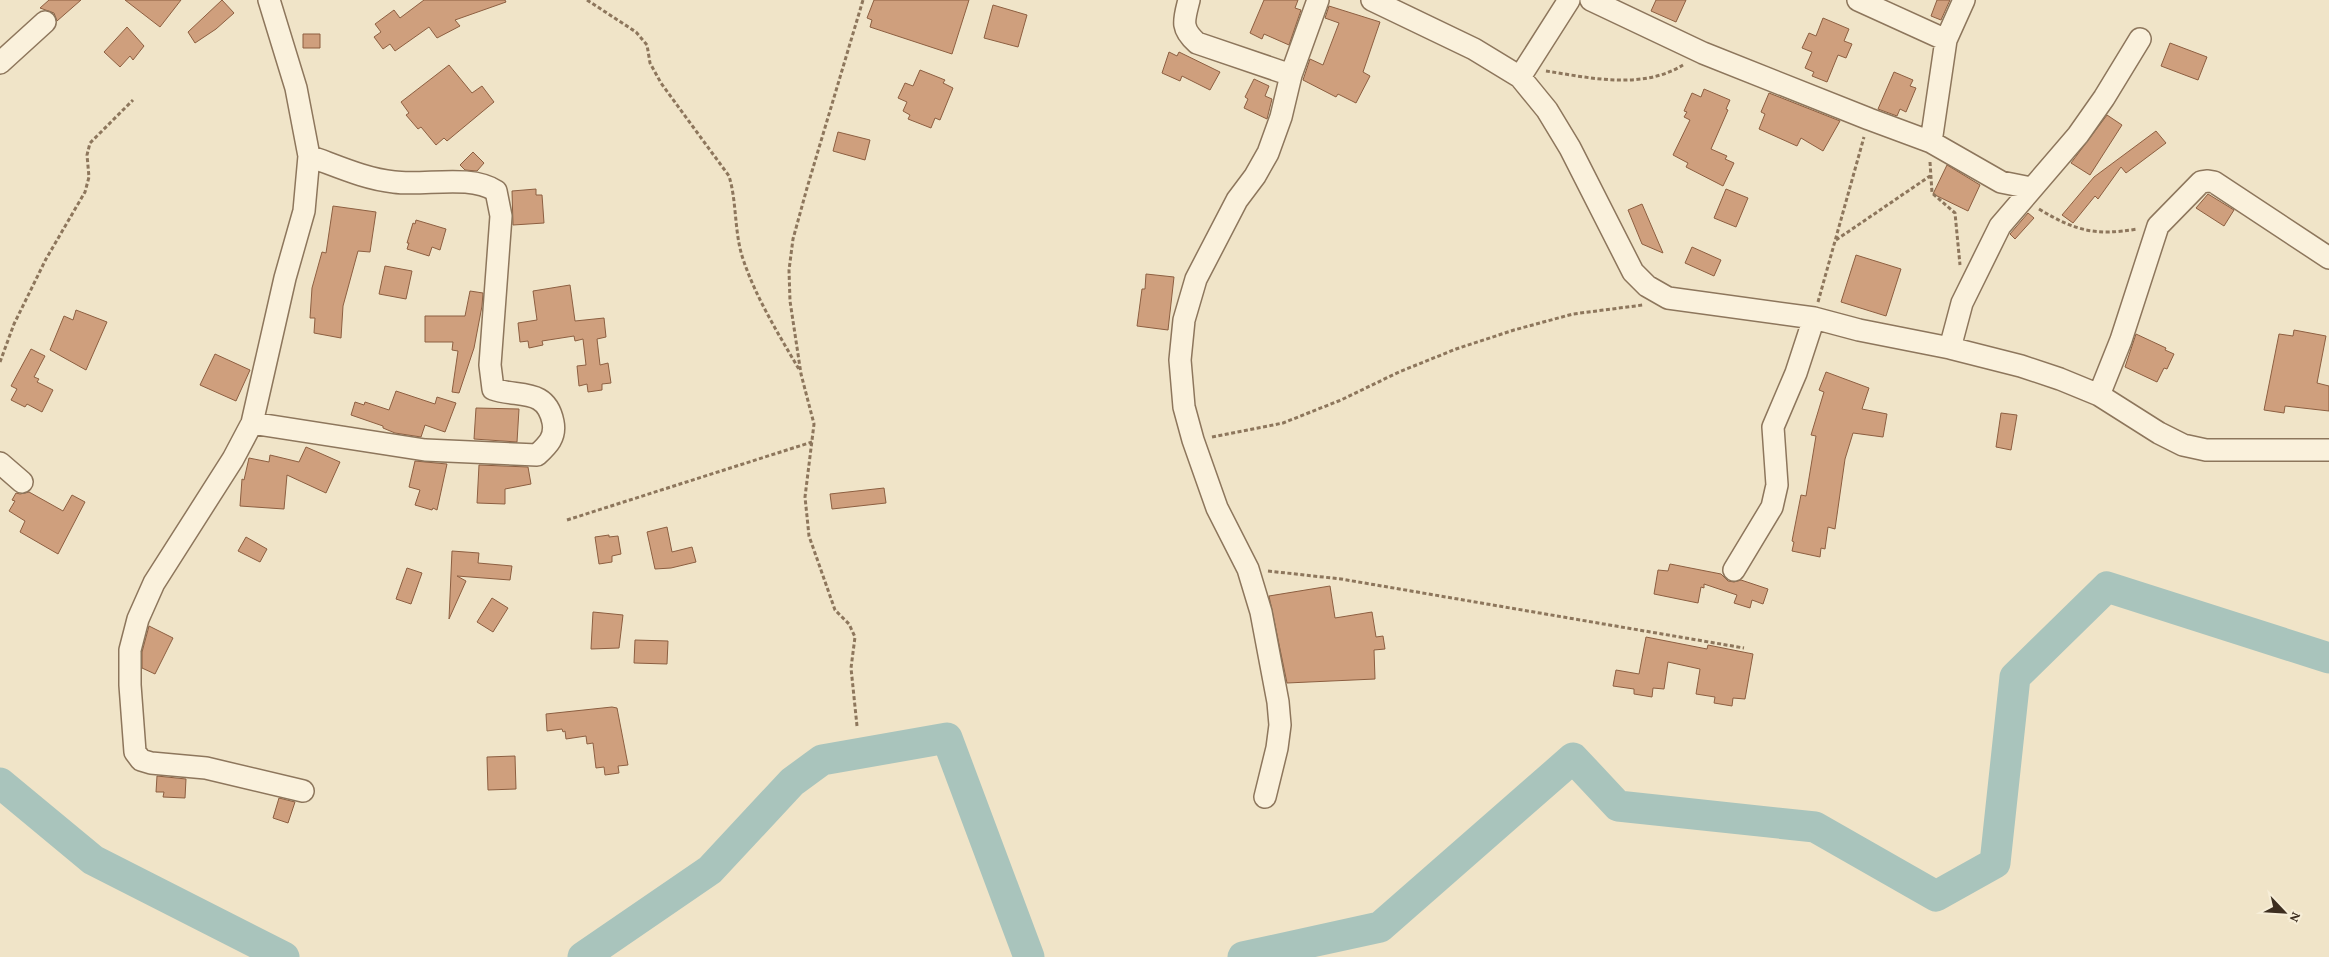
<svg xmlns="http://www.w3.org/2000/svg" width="2329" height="957" viewBox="0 0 2329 957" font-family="'Crimson Pro',serif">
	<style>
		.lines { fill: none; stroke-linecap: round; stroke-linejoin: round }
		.river { stroke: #a9c4bc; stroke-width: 31 }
		.building { fill: #cf9f7d; stroke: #8d5f41 }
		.minor-casing { stroke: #8d765c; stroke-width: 24 }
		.path { stroke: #8d765c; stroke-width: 3; stroke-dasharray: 4 2.5; stroke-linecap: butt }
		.minor { stroke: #faf1dc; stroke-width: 21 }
	</style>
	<rect width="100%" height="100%" fill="#f0e4c8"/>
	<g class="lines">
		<path class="river" d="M0,783L93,860L284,957
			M583,957L710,870L792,782L822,760L947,738L1029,957
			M1243,957L1380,927L1573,758L1618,806L1815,827L1936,896L1995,863L2015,677L2107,587L2329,658"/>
	</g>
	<path class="building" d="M49,0H81L57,21L54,13L40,8Z
		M125,0H181L160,27Z
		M222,0L234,13L216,29L195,43L188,32Z
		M424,0H505L506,2L455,20L460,26L437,38L429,27L395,51L390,44L383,49L374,37L381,32L375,24L394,10L400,18Z
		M874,0H969L952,54L870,27L872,20L867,18Z
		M1264,0H1298L1295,8L1301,10L1289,45L1264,34L1262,39L1250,33Z
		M1656,0H1686L1676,22L1651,11Z
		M1937,0H1950L1941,20L1931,16Z
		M993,5L1027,15L1018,47L984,38Z
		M1329,6L1380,22L1363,72L1370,76L1356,103L1338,94L1336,97L1303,80L1310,59L1323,65L1339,23L1325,18Z
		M1823,18L1849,29L1844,41L1852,44L1846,58L1838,55L1827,82L1812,76L1814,72L1805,68L1812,52L1802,48L1809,33L1816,36Z
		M127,27L144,46L133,60L130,56L120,67L104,52Z
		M303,34H320V48H303Z
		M2170,43L2207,57L2198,80L2161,66Z
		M1169,52L1177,56L1179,52L1220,72L1210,90L1182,76L1180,81L1162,73Z
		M449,65L472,93L482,86L494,102L447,141L444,138L436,145L421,127L418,129L406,115L409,113L401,102Z
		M920,70L945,80L943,83L953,88L940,120L935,118L931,128L908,119L910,115L903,111L907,102L898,98L905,83L913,86Z
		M1894,72L1913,80L1910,86L1916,88L1906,112L1900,109L1897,116L1878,109Z
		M1254,79L1269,86L1265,96L1272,99L1267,119L1244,108L1248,99L1245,97Z
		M1704,89L1730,100L1726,109L1728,110L1711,149L1727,156L1725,159L1734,163L1723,186L1686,167L1688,163L1673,155L1690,120L1684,117L1687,112L1684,111L1692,93L1701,97Z
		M1769,93L1840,121L1823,151L1801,138L1797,146L1759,129L1765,114L1761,112Z
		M2107,115L2122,125L2090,175L2071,163Z
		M2156,131L2166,143L2126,173L2121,167L2098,199L2095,196L2073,223L2062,215L2094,177Z
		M838,132L870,140L865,160L833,151Z
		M473,152L484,163L477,171L465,170L460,165Z
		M1947,165L1980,185L1968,211L1933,194Z
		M536,189V195H542L544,223L513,225L512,191Z
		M1726,189L1748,198L1736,227L1714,218Z
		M2208,194L2234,210L2224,226L2196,208Z
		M1642,204L1663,253L1642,244L1628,210Z
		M333,206L376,212L370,252L358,251L343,306L341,338L314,333L315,318H310L312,288L322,252L326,253Z
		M2028,213L2034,218L2015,239L2010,234Z
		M416,220L446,229L440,250L432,247L429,256L407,249L409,243H407L413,223L415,224Z
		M1692,247L1721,260L1714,276L1685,263Z
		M1856,255L1901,269L1886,316L1841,302Z
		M385,266L412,271L406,299L379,294Z
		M1146,274L1174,277L1168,330L1137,326L1142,289H1145Z
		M570,285L575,321L604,318L606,337L597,339L600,365L608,363L611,383L602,384V390L588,392L587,384L579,386L577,366L586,365L583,339L575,341L574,336L542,341L543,345L529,348L528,341L520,342L518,323L537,320L533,291Z
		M470,291L483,293L482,306L474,348L459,393L452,392L458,351L452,350L453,342H425V316H465Z
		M76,310L107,322L86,370L50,350L64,316L73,320Z
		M2294,330L2326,336L2317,383L2329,386V411L2285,406L2284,413L2264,410L2279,334L2293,336Z
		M2136,334L2166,348L2165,350L2174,354L2167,369L2164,368L2157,382L2125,367Z
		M31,349L45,356L34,377L39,379L37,382L53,390L42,412L27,404L25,407L11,400L17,389L11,386Z
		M215,354L250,370L236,401L200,385Z
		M1826,372L1869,388L1862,409L1887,414L1883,437L1853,433L1845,459L1835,529L1828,527L1825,549L1821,548L1820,557L1792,551L1794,542L1792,541L1801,495L1806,496L1816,436L1811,435L1824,392L1819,390Z
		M396,391L435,404L437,397L456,403L445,432L425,425L421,437L395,433L383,428V426L351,415L355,402L364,405L365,402L389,410Z
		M476,408L519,409L517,442L474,439Z
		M2001,413L2017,415L2011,450L1996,447Z
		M306,447L340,462L326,493L287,475L284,509L240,506L242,479L244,480L249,458L269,462L270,455L299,462Z
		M415,461L447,464L437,510L433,508L432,510L415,505L420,490L409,487Z
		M479,465L528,467L531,484L505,489V504L477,503Z
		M884,488L886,503L832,509L830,494Z
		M29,492L63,511L72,495L85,502L58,554L20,532L25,521L9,511L15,501L12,500L16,493L20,494Z
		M667,527L672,552L692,547L696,562L671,568L655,569L647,532Z
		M609,535V537L618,536L621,554L612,556V562L599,564L595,537Z
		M246,537L267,549L260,562L238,551Z
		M452,551L479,553L478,563L512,566L510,580L457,576L466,581L449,619Z
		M1670,564L1721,574L1728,581L1734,582L1741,580L1768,589L1763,604L1752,600L1750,608L1734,603L1737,595L1704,584V588L1701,587L1698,603L1654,594L1658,570L1668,571Z
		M407,568L422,573L411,604L396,599Z
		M1330,586L1335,618L1372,612L1376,637L1383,636L1385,649L1374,650L1375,679L1287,683L1269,596Z
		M492,598L508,608L493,632L477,622Z
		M593,612L623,615L619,648L591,649Z
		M149,626L173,638L155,674L142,668V652Z
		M1646,637L1707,649L1708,645L1753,654L1745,699L1733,698L1732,706L1714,703L1715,697L1696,694L1700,669L1668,662L1664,689L1653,688L1652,697L1634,694V689L1613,686L1616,670L1639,674Z
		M635,640L668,641L667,664L634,663Z
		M612,707L617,708L628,765L618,766L619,773L605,775L604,767L596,768L593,743L587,744L586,736L566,739L565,731L563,732L562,729L547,731L546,714Z
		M515,756L516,789L488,790L487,757Z
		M157,776L186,779L185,798L163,797L164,792H156Z
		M279,798L295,802L288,823L273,818Z"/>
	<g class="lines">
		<defs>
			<path id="minor" d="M269,0L296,88L309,156L304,211L285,278L252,423L233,459L154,583L138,619L130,650V685L135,752L141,760L151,763L206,768L303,791
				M1189,0C1184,20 1180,28 1197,43L1291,75
				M1372,0L1474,49L1520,77L1547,110L1570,148L1633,272L1647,286L1668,298L1814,318L1859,330L1950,348L2021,366L2060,379L2099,395L2159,433L2183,445L2206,450H2329
				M1591,0L1703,53L1869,119L1931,142L2001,182L2031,188
				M1858,0L1946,40
				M0,63L45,22
				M1520,77L1569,0
				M1931,142L1946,40L1964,0
				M1950,348L1962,303L2000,226L2078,135L2104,98L2140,39
				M2099,395L2121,340L2158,226L2201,182L2208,181L2214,182L2329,258
				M252,423L425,450L537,455C548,445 556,437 553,422C546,387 518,398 493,389L490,365L501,216L496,191C470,174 425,186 394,182C365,179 337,166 309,156
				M0,463L22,482
				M1734,570L1772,507L1777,485L1773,427L1796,373L1814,318
				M1265,797L1277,748L1280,725L1278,702L1261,612L1248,569L1217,508L1193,440L1184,407L1180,360L1184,320L1196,279L1237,200L1255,176L1268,153L1281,117L1291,75L1318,0"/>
		</defs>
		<use href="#minor" class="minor-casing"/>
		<path class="path" d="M587,0L636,32L647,45L650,63L661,83L729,176C737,202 734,232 743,259C756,298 779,335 800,371
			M1546,71C1591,78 1642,90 1683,65
			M1930,162L1932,193L1955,213L1960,265
			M2039,209C2075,231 2096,236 2137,229
			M1836,240L1930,176
			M1818,302L1864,137
			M0,362L14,324L46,259L85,192L89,177L87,155L90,143L133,100
			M1212,437L1283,423L1341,400L1399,372L1456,349L1514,330L1573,314L1643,305
			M567,520L812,442
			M1268,571L1341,579L1744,648
			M857,726L851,668L855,637L849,624L835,610L809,536L805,497L814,424L801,374L790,301L789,270L793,239L807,188L863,0"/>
		<use href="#minor" class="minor"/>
	</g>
	<g transform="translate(2284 912) rotate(115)" stroke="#f7eed8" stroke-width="4" paint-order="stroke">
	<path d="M0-4L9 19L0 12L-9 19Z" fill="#3d2e20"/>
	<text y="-8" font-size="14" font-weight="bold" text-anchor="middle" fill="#3d2e20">N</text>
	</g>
</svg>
